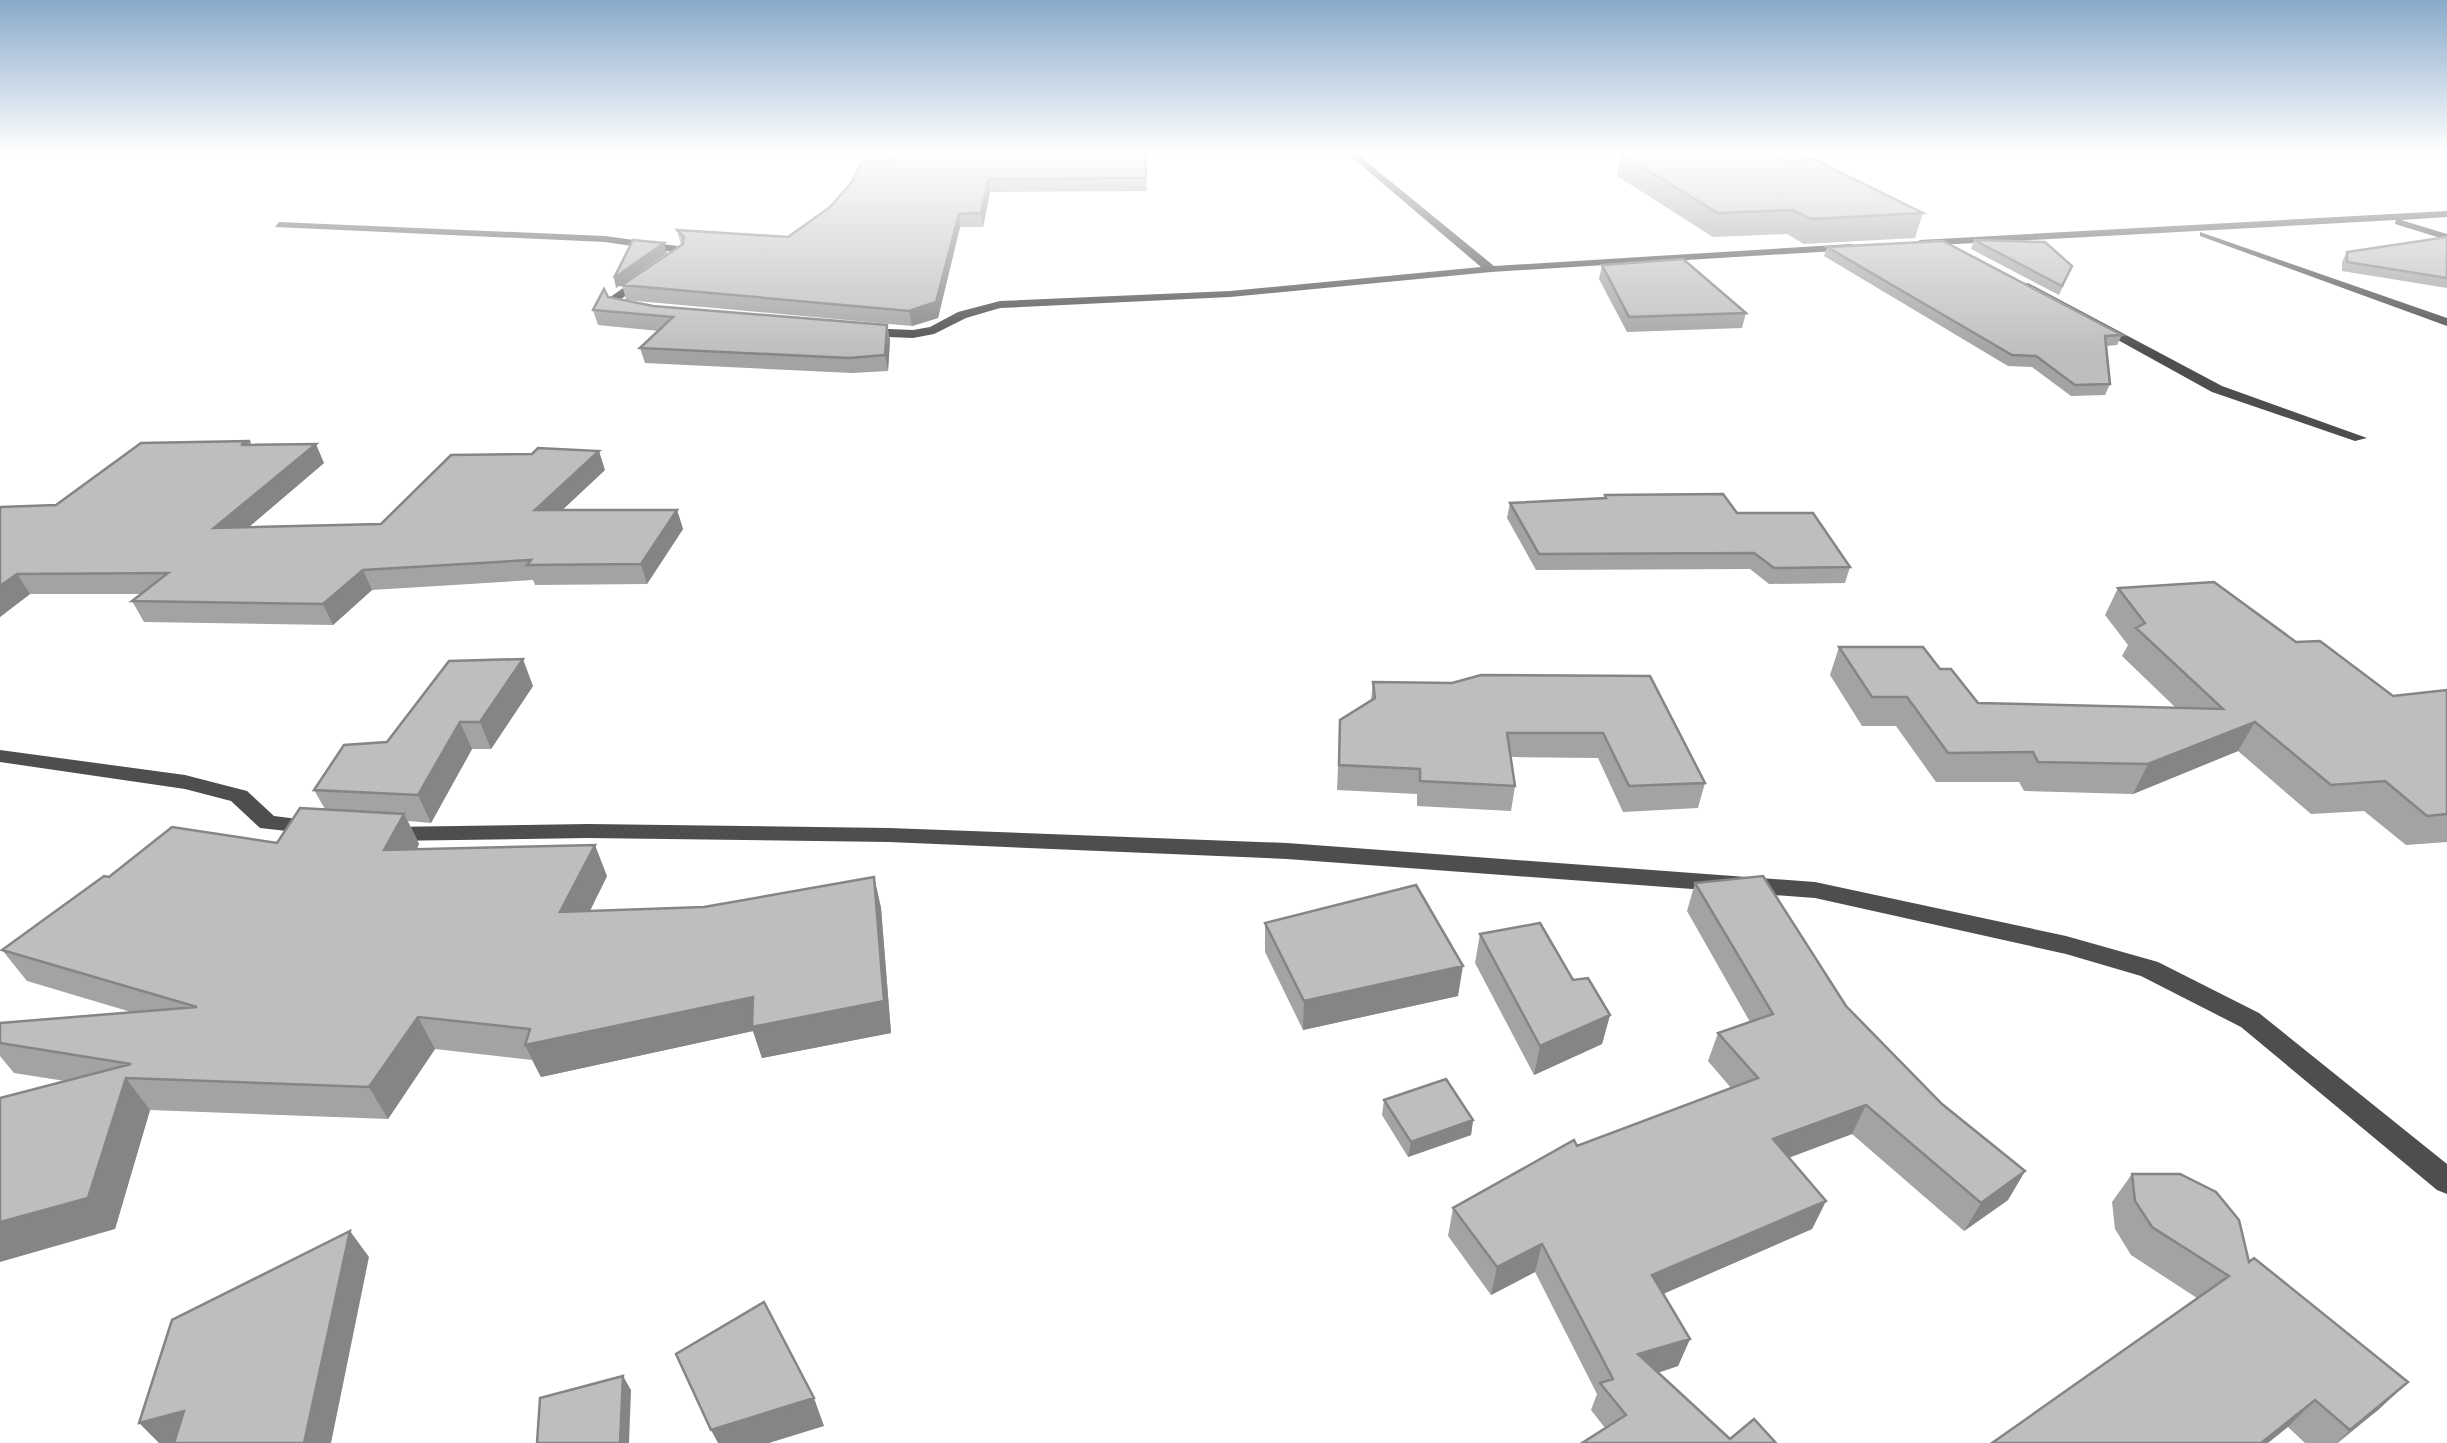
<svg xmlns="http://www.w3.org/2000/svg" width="2447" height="1443" viewBox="0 0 2447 1443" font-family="'Work Sans',sans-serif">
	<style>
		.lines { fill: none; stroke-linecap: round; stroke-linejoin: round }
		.minor { fill: #4e4e4e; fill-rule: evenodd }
		.wall { fill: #a3a3a3 }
		.shaded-wall { fill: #858585 }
		.building { fill: #bebebe; stroke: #858585; stroke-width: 2.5 }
	</style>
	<rect width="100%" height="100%" fill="#fff"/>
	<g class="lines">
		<path class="minor" d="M1347,153H1356L1494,266L1851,244L1856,247L1851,250L1491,272L1230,297L1000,308L966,318L934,334L913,338L864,336L858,332L864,328L913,330L930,327L958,312L1000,301L1230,291L1481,267Z
			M2447,211V217L2401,220L2447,234V240L2395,224L2396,220L1920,246L1915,243L1920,240Z
			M279,222L605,236L677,246L685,253L621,299L622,304L636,307V313L613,308L609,298L674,252L605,242L275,227Z
			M2200,232L2447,318V326L2200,236Z
			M2028,283L2222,386L2367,438L2355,441L2212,392L2024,288V284Z
			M0,750L185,775L247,791L274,816L322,822L325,827L322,832L314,834L260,828L231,801L185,789L0,762Z
			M588,824L889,828L1287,843L1815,882L2066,936L2158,962L2259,1013L2447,1164V1194L2437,1190L2241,1027L2141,976L2066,954L1815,898L1287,859L889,842L588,838L387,841L379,839L376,834L379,829L387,827Z"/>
	</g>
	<path class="wall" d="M1145,153L1147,191L990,192L983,227H960L938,318L912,326L626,300L622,285L681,245L677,230L788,237L895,160Z
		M1621,154L1787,161L1923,213L1915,238L1804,244L1787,234L1713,237L1617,176Z
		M2447,237V288L2342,271V262L2347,252Z
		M1974,240L2072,266L2059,295L1971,249Z
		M1827,247L2122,335L2117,345L2106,346L2110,384L2105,395L2071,396L2032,367L2008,366L1824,256Z
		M1602,265L1746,313L1742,328L1627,332L1599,279Z
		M608,297L653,306L887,325L890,340L888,371L852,373L645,363L640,348L659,331L598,325L593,310Z
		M250,441L252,445L324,463L248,528L381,524L605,470L562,510H677L683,529L647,584L535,585L533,580L372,590L333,625L144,622L132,601L141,594H30L0,617V507L56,505Z
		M1605,495L1737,513L1850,567L1845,583L1769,584L1750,569L1536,570L1507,518L1510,503L1604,499Z
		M2118,588L2296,642L2393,696L2447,690V842L2406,845L2364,811L2311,814L2238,751L2133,794L2024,791L2019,782H1936L1896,726H1862L1830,675L1839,647L1940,669L1978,703L2176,708L2122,656L2128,645L2105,615Z
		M1650,676L1705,783L1698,808L1623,812L1598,758L1511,757L1515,786L1511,811L1417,806V794L1337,790L1340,720L1371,700L1373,682L1452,683Z
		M533,686L491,749H472L431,823L408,821L419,844L417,849L607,876L590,911L704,907L874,877L881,908L891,1033L762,1058L753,1031L541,1077L532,1060L435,1049L388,1119L150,1110L115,1229L65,1081L14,1073L0,1056V1023L131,1012L27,981L2,950L109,877L277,843L325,809L314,790L387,742Z
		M1695,883L1846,1006L1942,1104L2025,1171L2008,1200L1964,1231L1852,1134L1788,1158L1826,1201L1812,1229L1663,1294L1690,1339L1678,1366L1658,1373L1730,1439L1776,1443L1605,1428L1591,1410L1597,1394L1535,1272L1491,1295L1448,1236L1453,1208L1577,1146L1731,1088L1708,1061L1718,1033L1750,1022L1687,911Z
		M1265,923L1458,996L1303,1030L1265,952Z
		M1480,934L1573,980L1610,1015L1602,1044L1534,1075L1475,963Z
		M1384,1100L1473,1120L1471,1135L1408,1157L1382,1115Z
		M2132,1174L2249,1262L2408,1382L2378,1410L2338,1443H2305L2288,1427L2197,1298L2131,1255L2115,1229L2112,1202Z"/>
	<path class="shaded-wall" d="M989,179L990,192L983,227L981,213Z
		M959,214L960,227L938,318L912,326L909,311Z
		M664,243L667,253L616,288L614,278Z
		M887,325L890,340L888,371L885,355Z
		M316,444L324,463L224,548L214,528Z
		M599,451L605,470L541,530L535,510Z
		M677,510L683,529L647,584L641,564Z
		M363,570L372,590L333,625L323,604Z
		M17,574L30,594L0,617V586Z
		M523,659L533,686L491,749L480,722Z
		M460,722L472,749L431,823L418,795Z
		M2255,722L2238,751L2133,794L2148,764Z
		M404,814L419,844L399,881L384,850Z
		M595,845L607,876L574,943L560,912Z
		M874,877L881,908L891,1033L762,1058L753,1031L541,1077L525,1045L753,997Z
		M1463,966L1458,996L1303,1030L1304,1001Z
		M1610,1015L1602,1044L1534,1075L1540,1046Z
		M418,1017L435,1049L388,1119L369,1087Z
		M126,1078L150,1110L115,1229L0,1262V1222Z
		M1866,1105L1852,1134L1761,1168L1773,1139Z
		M1473,1120L1471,1135L1408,1157L1411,1142Z
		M2025,1171L2008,1200L1964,1231L1981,1203Z
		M1826,1201L1812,1229L1642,1303L1652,1275Z
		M350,1231L369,1257L331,1443H304Z
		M1542,1244L1535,1272L1491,1295L1497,1267Z
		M1690,1339L1678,1366L1628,1382L1638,1354Z
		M623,1376L631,1390L629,1443H620Z
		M2408,1382L2378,1410L2336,1443L2350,1430Z
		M814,1398L824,1426L769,1443H718L711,1430Z
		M2315,1400L2288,1427L2268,1443H2261Z
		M184,1411V1443H159L139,1423Z"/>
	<path class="building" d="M899,153H1145L1146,178L989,179L981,213L959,214L936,302L909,311L622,285L683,244L684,237L677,230L788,237L830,207L852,182L862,161L895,160Z
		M1645,153H1772L1787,161L1813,159L1923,213L1811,219L1793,210L1718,213L1621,154Z
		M2447,237V278L2347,262V252Z
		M633,240L664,243L614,278Z
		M1974,240L2045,242L2072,266L2062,286Z
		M1943,241L2122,335L2105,336L2110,384L2075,385L2036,356L2012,355L1827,247Z
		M1683,259L1746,313L1629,317L1602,265Z
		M604,289L608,297L653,306L887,325L885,355L849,358L640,348L673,317L593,310Z
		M250,441L241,445L316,444L214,528L381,524L451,455L532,454L538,448L599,451L535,510H677L641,564L527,565L531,560L363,570L323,604L132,601L168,573L17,574L0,586V507L56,505L141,443Z
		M1723,494L1737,513H1813L1850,567L1774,568L1754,553L1539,554L1510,503L1606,498L1605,495Z
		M2214,582L2296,642L2320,641L2393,696L2447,690V814L2427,816L2385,781L2331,785L2255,722L2148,764L2038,762L2033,752L1948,753L1907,697H1872L1839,647H1923L1940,669H1951L1978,703L2223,709L2136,628L2145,623L2118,588Z
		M523,659L480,722H460L418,795L314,790L344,745L387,742L449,661Z
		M1481,675L1650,676L1705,783L1629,786L1603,733H1507L1515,786L1420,781V769L1339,765L1340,720L1375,698L1373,682L1452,683Z
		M300,808L404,814L384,850L595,845L560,912L704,907L874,877L884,1001L752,1027L753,997L525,1045L530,1029L418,1017L369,1087L126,1078L88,1198L0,1222V1098L131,1064L0,1043V1023L197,1007L2,950L104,876L109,877L172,827L277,843Z
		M1763,876L1846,1006L1942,1104L2025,1171L1981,1203L1866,1105L1773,1139L1826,1201L1652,1275L1690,1339L1638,1354L1730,1439L1754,1419L1776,1443H1582L1626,1415L1600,1383L1613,1379L1542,1244L1497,1267L1453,1208L1574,1140L1577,1146L1758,1078L1718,1033L1773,1014L1695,883Z
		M1416,885L1463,966L1304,1001L1265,923Z
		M1540,923L1573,980L1588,978L1610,1015L1540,1046L1480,934Z
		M1446,1079L1473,1120L1411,1142L1384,1100Z
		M2132,1174H2180L2216,1192L2239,1220L2249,1262L2254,1258L2408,1382L2350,1430L2315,1400L2261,1443H1992L2229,1276L2152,1227L2135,1201Z
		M350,1231L304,1443H174L184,1411L139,1423L172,1320Z
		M764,1302L814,1398L711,1430L676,1354Z
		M623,1376L620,1443H537L540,1398Z"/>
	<linearGradient id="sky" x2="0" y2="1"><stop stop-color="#89aaca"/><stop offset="0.43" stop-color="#fff"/><stop offset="1" stop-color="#fff" stop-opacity="0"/></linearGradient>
	<rect width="2447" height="355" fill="url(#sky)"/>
</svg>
